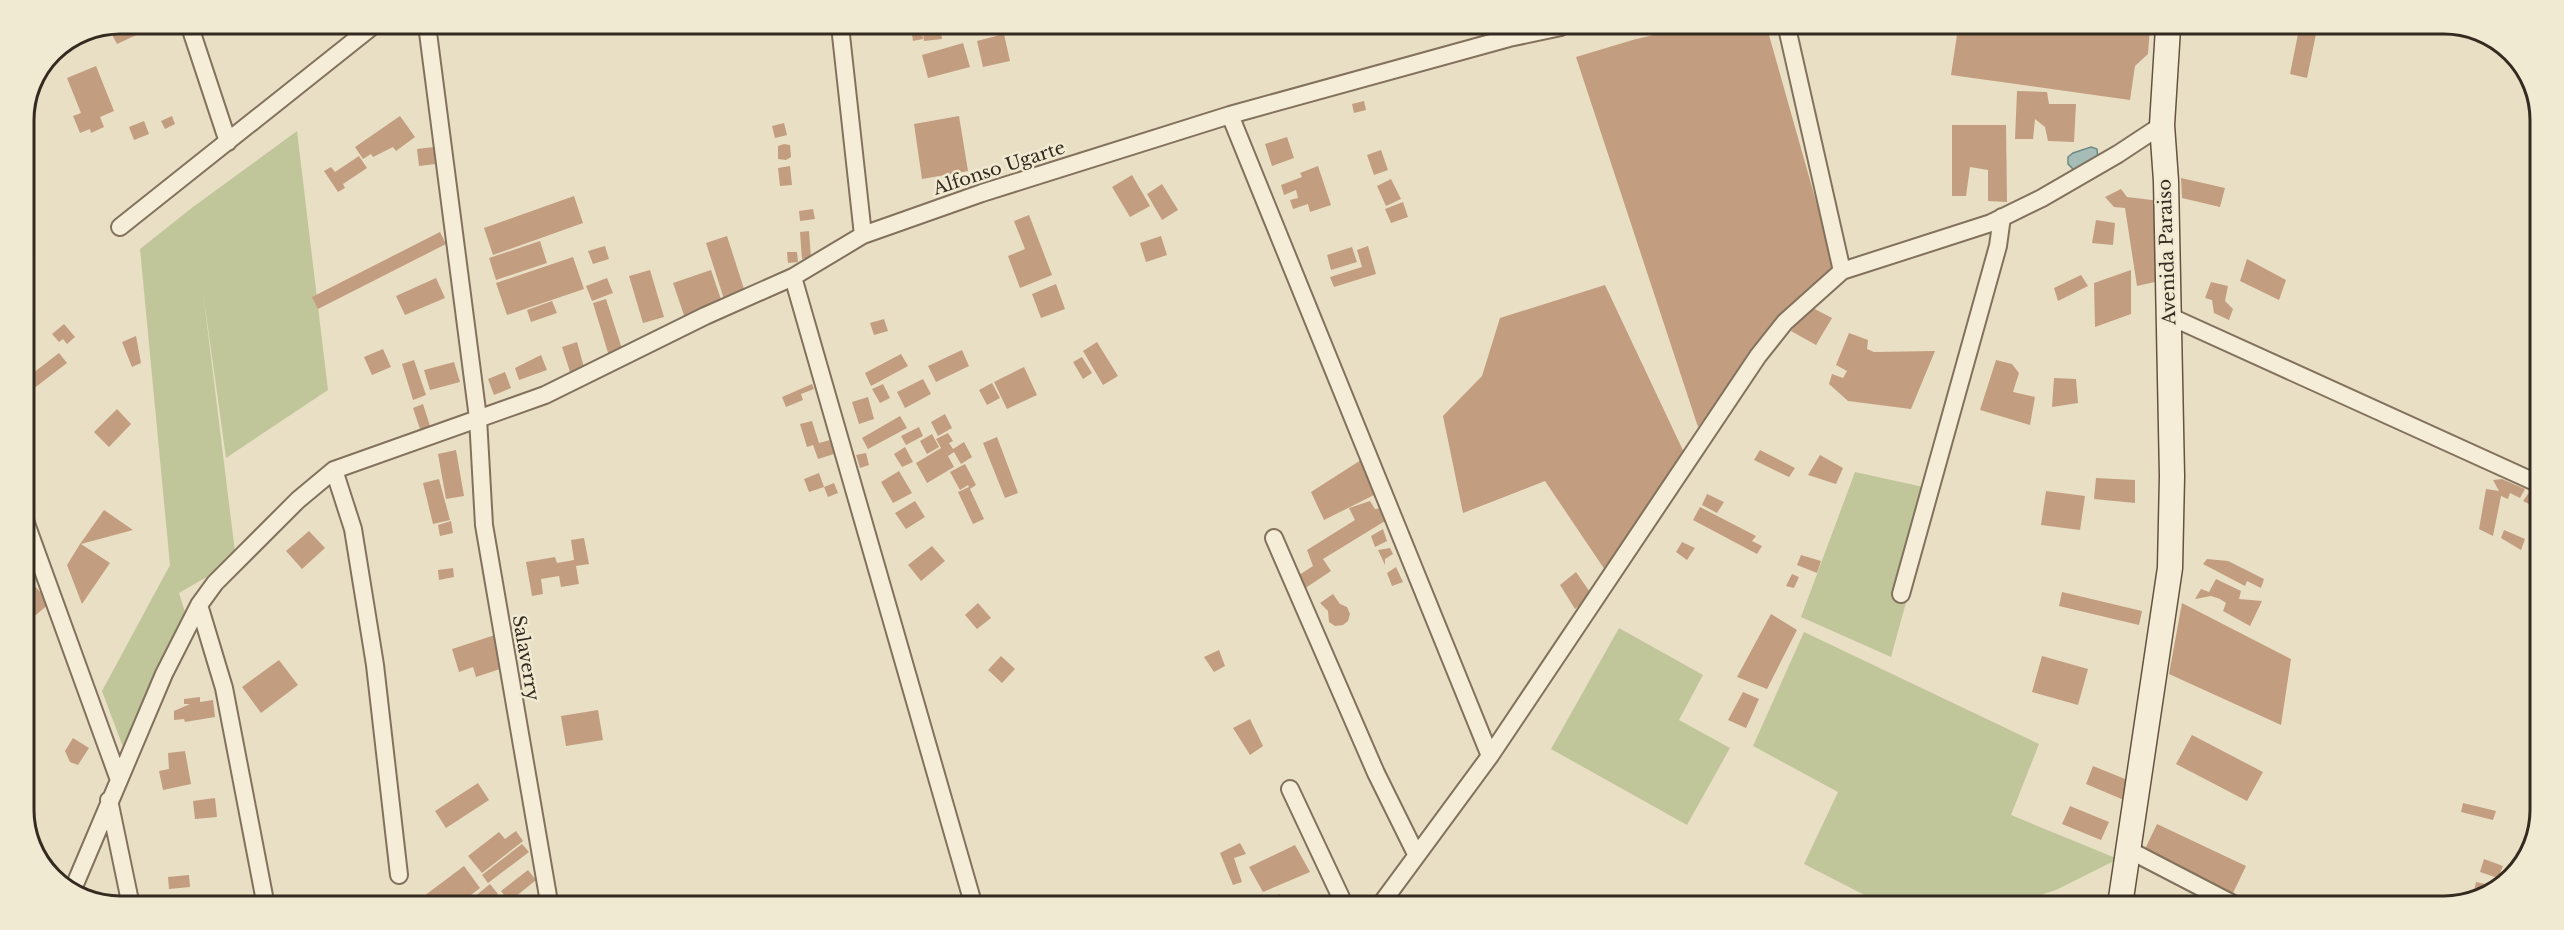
<svg xmlns="http://www.w3.org/2000/svg" width="2564" height="930" viewBox="0 0 2564 930" font-family="'Libre Baskerville',serif">
	<style>
		.green { fill: #c0c69a }
		.water { fill: #a6bdb7; stroke: #6e8a84; stroke-width: 1.5 }
		.building { fill: #c39d7f }
		.lines { fill: none; stroke-linecap: round; stroke-linejoin: round }
		.street-casing { stroke: #82725d; stroke-width: 20 }
		.secondary-casing { stroke: #645340; stroke-width: 27 }
		.street { stroke: #f5edd7; stroke-width: 16 }
		.secondary { stroke: #f5edd7; stroke-width: 24 }
		.labels { text-anchor: middle; dominant-baseline: central; stroke-width: 5; stroke-linejoin: round; paint-order: stroke }
		.street-label { font-size: 18px; fill: #342a1f; stroke: #f1ead3 }
		.rim { fill: none; stroke: #342a1f; stroke-width: 3 }
	</style>
	<rect width="100%" height="100%" fill="#e9dfc5"/>
	<path class="green" d="M297,131L328,390L226,458L203,292L236,560L179,593L191,631L129,763L102,691L170,565L140,249L193,207Z
		M1855,472L1937,490L1891,657L1801,617Z
		M1619,628L1703,675L1679,720L1730,748L1687,825L1551,749Z
		M1804,632L2039,744L2011,815L2118,859L2056,890L2009,905H1884L1804,864L1838,792L1753,746Z"/>
	<path class="water" d="M2091,147L2097,149L2098,160L2075,171L2068,164V157L2073,153Z"/>
	<path class="building" d="M121,24H144L147,30L117,44L109,29Z
		M921,26L923,39L913,41L911,28Z
		M922,26H940L942,39L924,41Z
		M1691,27L1767,28L1836,272L1794,305L1698,427L1576,57L1636,39Z
		M1958,28H2150L2148,54L2135,66L2130,100L1951,75Z
		M2299,29H2317L2307,78L2290,74Z
		M1004,34L1010,61L983,67L977,41Z
		M963,43L970,67L928,78L922,55Z
		M96,66L114,111L100,117L104,127L91,133L90,129L80,133L73,116L81,113L67,78Z
		M2017,91L2047,92L2049,104H2076L2074,142L2048,141L2045,127L2035,119L2033,139H2015Z
		M1364,101L1366,110L1354,113L1352,104Z
		M172,116L175,124L165,129L161,121Z
		M400,116L415,137L396,151L393,147L373,157L371,154L363,159L355,147Z
		M959,116L968,171L922,179L914,124Z
		M144,121L149,134L134,140L129,127Z
		M784,123L787,135L775,138L772,126Z
		M1952,125H2006L2007,202L1988,201V170L1970,167L1966,196H1952Z
		M1287,137L1294,158L1272,166L1265,144Z
		M784,144L790,145L791,157L786,160L778,159V146Z
		M434,147L435,164L419,166L417,149Z
		M1381,150L1388,170L1374,175L1367,155Z
		M359,156L367,168L343,184L345,188L338,192L324,171L331,167L335,172Z
		M790,166L792,185L780,186L778,168Z
		M1318,166L1331,205L1310,212L1308,204L1293,209L1290,200L1298,198L1296,190L1284,195L1281,185L1302,177L1300,173Z
		M1132,175L1150,206L1130,217L1112,187Z
		M2181,178L2225,188L2220,207L2182,198Z
		M1391,179L1401,199L1386,206L1377,186Z
		M1162,184L1178,210L1162,220L1147,194Z
		M2121,189L2127,197L2160,201L2168,279L2137,286L2125,208L2114,207L2105,197Z
		M574,196L583,223L493,255L484,228Z
		M1403,202L1408,217L1391,223L1385,209Z
		M813,209L815,219L800,221L799,211Z
		M1029,215L1052,275L1020,288L1008,256L1025,249L1014,221Z
		M2096,220L2115,223L2113,245L2092,243Z
		M809,231L811,258L802,259L800,232Z
		M440,232L446,244L318,309L312,297Z
		M727,236L745,292L724,299L706,243Z
		M1161,236L1167,255L1146,262L1140,243Z
		M540,241L547,263L496,280L489,258Z
		M605,246L609,259L593,264L588,251Z
		M1368,246L1376,274L1334,287L1330,277L1362,267L1357,250Z
		M1352,247L1357,262L1331,270L1327,255Z
		M787,252H797L798,262L788,263Z
		M573,257L584,289L507,315L496,283Z
		M2247,259L2286,280L2279,300L2240,281Z
		M650,270L664,317L643,323L629,276Z
		M711,270L723,305L685,318L673,283Z
		M2131,270V314L2095,327L2094,283Z
		M2081,275L2088,286L2058,301L2054,288Z
		M436,278L445,298L405,315L396,296Z
		M607,278L613,293L592,301L586,286Z
		M2211,282L2228,286L2225,301L2233,309L2229,320L2214,313L2212,300L2205,298Z
		M1056,284L1065,309L1041,318L1032,294Z
		M1605,285L1688,461L1607,573L1545,481L1463,513L1443,416L1482,376L1500,318Z
		M606,299L623,352L609,356L593,303Z
		M552,301L557,313L531,322L527,310Z
		M1809,306L1832,318L1816,345L1791,331Z
		M884,319L888,331L874,335L870,323Z
		M64,324L75,337L67,344L63,339L59,342L52,334Z
		M1849,333L1868,340L1867,349L1874,352L1935,351L1911,409L1848,401L1829,384L1832,374L1843,378L1847,371L1836,365Z
		M136,336L141,363L132,367L122,342Z
		M577,342L585,371L571,375L562,347Z
		M1097,342L1118,376L1103,385L1083,351Z
		M383,349L391,367L372,375L364,357Z
		M962,350L969,366L936,382L928,366Z
		M24,351L33,367L24,373Z
		M59,353L67,363L24,396V380Z
		M901,354L908,366L871,386L865,373Z
		M541,355L547,370L519,380L515,368Z
		M1082,357L1092,373L1083,379L1073,362Z
		M414,360L426,395L413,400L402,364Z
		M1996,360L2012,364L2019,373L2013,392L2035,397L2030,425L1980,410Z
		M454,362L460,382L430,390L424,370Z
		M1024,367L1037,395L1007,409L994,382Z
		M505,372L511,388L494,395L488,379Z
		M2054,378L2076,379L2078,403L2052,407Z
		M923,379L931,394L905,408L897,392Z
		M992,383L1000,398L987,405L979,390Z
		M812,384L814,389L801,394L803,400L786,407L782,397Z
		M883,384L890,398L880,403L872,389Z
		M868,397L874,419L859,424L852,402Z
		M423,404L430,426L420,429L413,408Z
		M117,409L131,424L109,447L94,432Z
		M945,414L952,428L938,436L931,422Z
		M900,416L907,428L868,449L862,438Z
		M812,421L819,443L830,440L834,454L818,459L813,445L807,447L800,424Z
		M919,427L923,436L906,445L901,436Z
		M948,433L953,441L949,443L953,449L964,442L972,457L961,464L954,452L948,456L954,467L927,483L916,463L941,448L936,439Z
		M932,434L939,447L927,454L920,441Z
		M997,437L1018,493L1005,498L983,443Z
		M905,447L913,462L902,467L894,454Z
		M456,450L464,496L446,499L438,454Z
		M1760,450L1795,468L1789,477L1754,460Z
		M866,453L869,465L860,468L856,455Z
		M1820,455L1843,468L1836,484L1808,475Z
		M1361,460L1376,494L1324,520L1311,492Z
		M965,464L976,485L970,489L984,519L973,524L958,492L969,487L968,485L960,490L950,472Z
		M899,471L912,493L893,503L881,482Z
		M819,473L824,487L809,492L804,479Z
		M2096,478L2135,480V503L2094,499Z
		M439,479L450,520L433,524L423,483Z
		M2502,479L2525,489L2520,498L2510,493L2508,499L2501,496L2493,536L2479,529L2486,489L2499,491L2493,480Z
		M834,483L838,493L828,497L824,487Z
		M2046,491L2085,496L2080,530L2041,525Z
		M1707,494L1724,502L1717,513L1702,505Z
		M2528,494L2537,498V508L2523,501Z
		M915,501L925,517L906,529L895,513Z
		M1370,501L1375,509L1382,508L1385,521L1323,559L1331,571L1304,589L1296,577L1313,566L1307,550L1355,520L1349,508Z
		M1700,507L1756,536L1752,541L1762,546L1757,554L1693,520Z
		M104,510L133,530L81,544L110,563L82,604L67,565L80,544Z
		M451,521L453,533L440,536L438,525Z
		M1383,529L1387,541L1375,547L1371,536Z
		M2504,530L2525,539L2521,550L2501,538Z
		M309,531L325,548L302,569L286,551Z
		M584,538L589,564L576,566L579,584L561,587L559,576L541,579L543,594L532,596L526,562L555,557L557,563L574,560L571,540Z
		M1682,542L1695,548L1687,560L1676,552Z
		M932,546L945,561L921,581L908,565Z
		M1390,548L1393,554L1385,559V565L1378,550Z
		M1801,555L1821,561L1817,573L1797,565Z
		M2207,559L2228,561L2264,579L2261,588L2247,581L2245,586L2203,564Z
		M1396,567L1403,582L1392,586L1387,573Z
		M453,568L454,577L439,580L438,570Z
		M1576,572L1592,595L1575,609L1560,585Z
		M1792,574L1799,577L1794,588L1786,586Z
		M2216,579L2241,591L2239,599L2262,601L2250,626L2223,611L2226,603L2220,599L2211,596L2195,599L2201,589L2209,592Z
		M33,584L50,603L24,625V591Z
		M2062,592L2142,611L2139,625L2059,606Z
		M1333,594L1340,604L1347,607L1350,614L1348,621L1343,625L1335,626L1329,622L1328,611L1320,603Z
		M978,603L991,618L977,629L965,615Z
		M2182,603L2291,659L2281,725L2169,674Z
		M1771,614L1797,630L1767,689L1737,677Z
		M495,635L502,658L497,659L500,669L476,677L473,667L459,672L452,649Z
		M1219,650L1225,666L1214,672L1204,657Z
		M1001,656L1015,669L1002,683L988,670Z
		M2042,656L2088,669L2078,705L2032,692Z
		M279,660L298,685L261,713L242,687Z
		M1743,692L1759,699L1746,728L1728,720Z
		M200,697V702L213,700L215,717L185,722L184,719L174,720V711L190,704H184V699Z
		M598,710L603,740L566,746L561,716Z
		M1250,719L1263,746L1250,755L1233,728Z
		M2192,735L2263,772L2247,801L2176,764Z
		M73,738L89,748L78,765L70,762L65,751Z
		M185,751L191,784L163,790L159,771L169,769L168,753Z
		M2093,766L2130,781L2124,800L2086,784Z
		M478,783L489,800L446,828L435,811Z
		M215,798L217,817L195,819L193,801Z
		M2463,803L2496,811L2493,820L2461,812Z
		M2070,806L2109,822L2101,840L2062,824Z
		M2157,824L2246,866L2233,893L2144,851Z
		M516,831L523,841L482,873L468,856L499,832L505,839Z
		M1240,843L1246,854L1234,858L1242,882L1233,885L1220,853Z
		M522,844L529,852L488,883L482,875Z
		M1295,845L1310,872L1263,892L1249,867Z
		M2484,859L2503,866L2498,878L2480,872Z
		M464,866L480,888L462,902H428L424,896Z
		M528,870L536,880L509,902L501,891Z
		M189,875L190,887L169,889L168,877Z
		M2476,882L2499,887L2473,896Z
		M490,884L498,894L489,902H468Z
		M1280,894L1284,904L1262,903L1260,901Z"/>
	<g class="lines">
		<defs>
			<path id="street" d="M189,24L228,142
				M427,25L478,418L484,525L549,902
				M840,26L863,235
				M1787,28L1842,271
				M1230,115L1490,756
				M120,227L374,25
				M793,277L973,903
				M2169,316L2537,483
				M334,470L353,529L375,665L399,875
				M24,518L119,780
				M1274,538L1376,773L1416,854
				M1901,594L1998,246L2002,217
				M199,605L224,688L265,901
				M1290,789L1344,904
				M109,800L130,901
				M2129,850L2237,906
				M73,889L164,674L199,605L215,583L298,500L334,470L545,395L705,316L793,277L863,235L982,193L1230,115L1509,38L1561,27
				M1381,904L1490,756L1758,356L1785,322L1842,271L1991,223L2042,198L2118,154L2162,125"/>
			<path id="secondary" d="M2120,905L2170,568L2172,476L2166,181L2162,125L2168,28"/>
		</defs>
		<use href="#street" class="street-casing"/>
		<use href="#secondary" class="secondary-casing"/>
		<use href="#street" class="street"/>
		<use href="#secondary" class="secondary"/>
	</g>
	<g class="labels">
		<g class="street-label">
			<text transform="translate(999 168) rotate(-18)">Alfonso Ugarte</text>
			<text transform="translate(2167 252) rotate(-92)">Avenida Paraiso</text>
			<text transform="translate(526 658) rotate(80)">Salaverry</text>
		</g>
	</g>
	<path d="M0 0H2564V930H0ZM120 34H2444A86 86 0 0 1 2530 120V810A86 86 0 0 1 2444 896H120A86 86 0 0 1 34 810V120A86 86 0 0 1 120 34Z" fill="#f1ead3" fill-rule="evenodd"/>
	<path class="rim" d="M120 34H2444A86 86 0 0 1 2530 120V810A86 86 0 0 1 2444 896H120A86 86 0 0 1 34 810V120A86 86 0 0 1 120 34Z"/>
</svg>
